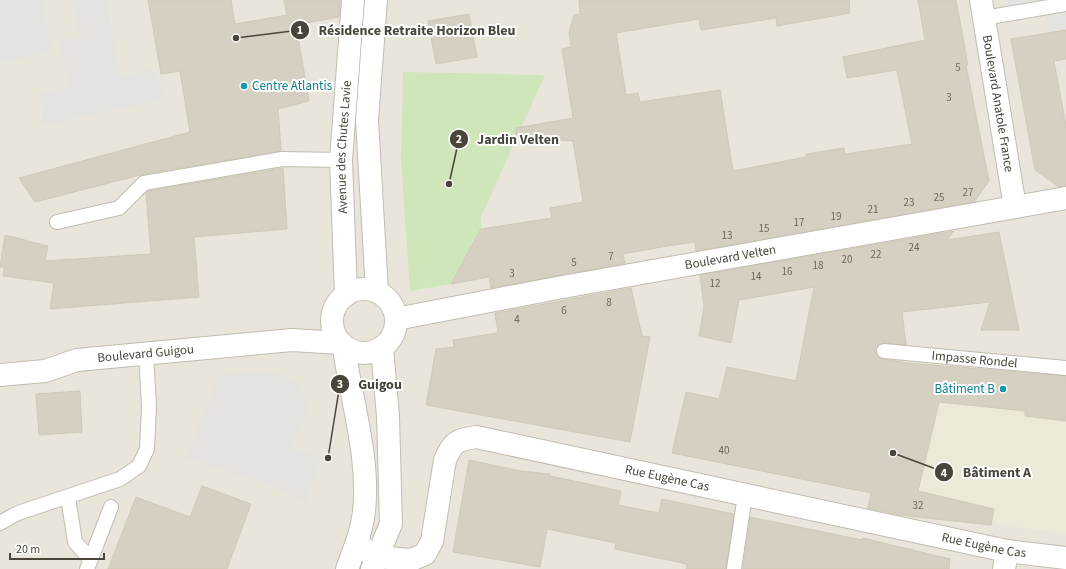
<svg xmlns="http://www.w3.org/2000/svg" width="1066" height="569" viewBox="0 0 1066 569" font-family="'Source Sans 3',sans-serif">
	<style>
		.residential { fill: #e9e5db }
		.education { fill: #ede9d8 }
		.green { fill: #cee6b9 }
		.parking { fill: #e5e3e0 }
		.building { fill: #d6d0c3; stroke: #d1c8b6 }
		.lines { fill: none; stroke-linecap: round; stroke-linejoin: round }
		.lane-casing { stroke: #c0bcb0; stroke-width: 16 }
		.street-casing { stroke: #c0bcb0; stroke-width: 24 }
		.lane { stroke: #fff; stroke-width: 14 }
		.street { stroke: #fff; stroke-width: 22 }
		.culture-dot { fill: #0f9aa8; stroke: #fff; stroke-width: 1.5 }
		.labels { text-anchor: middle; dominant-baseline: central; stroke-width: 4; stroke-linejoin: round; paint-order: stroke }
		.number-label { font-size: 11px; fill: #6d685c }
		.culture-label { font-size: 13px; fill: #0d838f; stroke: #fff; text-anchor: start }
		.street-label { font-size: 13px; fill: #4a453a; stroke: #fff }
		.leader { fill: none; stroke: #4a453a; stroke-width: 1.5 }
		.callout-dot { fill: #4a453a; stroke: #fff; stroke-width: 1.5 }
		.mark-label { font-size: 12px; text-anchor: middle; font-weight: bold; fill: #fff }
		.callout-label { font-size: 14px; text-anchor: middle; font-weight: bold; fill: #4a453a; stroke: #fff; stroke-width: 4; stroke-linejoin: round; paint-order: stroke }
	</style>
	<rect width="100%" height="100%" fill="#f5f3ed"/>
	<path class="residential" d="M0,0H1066V569H0Z"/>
	<path class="education" d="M875,360L1066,376V533L1013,527L848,489Z"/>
	<path class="green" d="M403,72L545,75L481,217V229L451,284L410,291L401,160Z"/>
	<path class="parking" d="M0,0H42L52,51L5,63L0,60Z
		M72,0H106L121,77L156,68L163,100L43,125L40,92L69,87L59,40L80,38Z
		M1005,0H1066V30L1048,33L1044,8L1007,14Z
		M251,372L278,373L298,384L308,409L292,449L321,458L306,501L268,484L186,458L219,375Z"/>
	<path class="building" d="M148,0H231L235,24L287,15L284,0H340L339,17L296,25L309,101L278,109L281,151L144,174L35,202L19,178L190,132L180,71L161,74Z
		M579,0H849L850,13L777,26L776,18L701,30L699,19L616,33L626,95L638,93L640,102L720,90L733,171L806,157V154L844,148L845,154L912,144L897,70L847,78L843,57L925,40L918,0H956L968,65H966L989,181L974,202L696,251L695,242L667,246L623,254L625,263L491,288L489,277L451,284L481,229L552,218L550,208L583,202L573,141L516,137V128L573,118L562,49L571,47L569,32L574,15L580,14Z
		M469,14L477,57L436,64L428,21Z
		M1066,30V59L1054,61L1066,126V186L1059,187L1035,170L1011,39Z
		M283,168L287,229L194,237L199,297L50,309L54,283L3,276L4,267H0L5,235L48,246L45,261L151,254L146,193L148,191Z
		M954,231L947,240L999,232L1019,330H981L990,302L902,312L906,345L881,343L877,346L876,355L883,359L908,363L1066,376V421L1025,416V411L939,402L918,491L994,509L991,525L900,515L868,508L871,493L672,453L686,392L719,399L727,367L796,381L814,287L739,300L731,343L699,336L704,307L700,275Z
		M631,288L642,336L650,337L630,442L426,405L436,349L454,347L453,340L498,333L495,313Z
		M80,391L82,432L39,435L36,394Z
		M469,460L521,471L550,474V476L621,491L618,505L659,513L662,499L734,514L726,569H686L687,564L615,549L616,543L547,529L540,567L453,552Z
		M202,486L251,504L227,569H108L136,497L190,517Z
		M750,517L862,540L863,538L950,559L949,569H743Z"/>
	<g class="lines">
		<defs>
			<g id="lane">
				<path d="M984,18L1066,4"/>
				<path d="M57,222L119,208L144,183L282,159L341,160"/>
				<path id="s1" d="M884,351L1066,368"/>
				<path d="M68,497L75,542L90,559"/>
				<path d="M0,523L18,513L120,479L139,466L147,449L149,406L146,354"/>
				<path d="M87,569L111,507"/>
				<path d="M734,569L745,495"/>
			</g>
			<g id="street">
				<path d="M376,0L367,120L377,292"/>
				<path id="s2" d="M981,0L1015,207"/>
				<circle cx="364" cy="321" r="32"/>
				<path id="s3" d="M346,295L341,160L353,0"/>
				<path id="s4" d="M396,319L557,288L1066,198"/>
				<path d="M344,348C351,400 370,458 364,511C362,531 354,550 347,569"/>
				<path id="s5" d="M0,375L45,371L77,360L292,340L341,343"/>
				<path id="s6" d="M357,544L377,557L411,560L425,554L432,541L445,460C453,442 456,440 476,437L1007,551L1066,558"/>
				<path d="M372,569L391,524L388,416L382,348"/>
				<path d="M1004,569L1007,551"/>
			</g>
		</defs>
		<use href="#lane" class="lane-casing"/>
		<use href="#street" class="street-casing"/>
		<use href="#lane" class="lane"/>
		<use href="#street" class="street"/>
	</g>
	<g class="culture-dot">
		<circle cx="244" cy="86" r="4"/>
		<circle cx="1003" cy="389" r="4"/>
	</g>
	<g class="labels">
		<g class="number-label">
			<text x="958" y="67">5</text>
			<text x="949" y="97">3</text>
			<text x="968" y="192">27</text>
			<text x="939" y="197">25</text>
			<text x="909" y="202">23</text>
			<text x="873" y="209">21</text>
			<text x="836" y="216">19</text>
			<text x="799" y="222">17</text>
			<text x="764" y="228">15</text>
			<text x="727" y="235">13</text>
			<text x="914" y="247">24</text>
			<text x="876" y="254">22</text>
			<text x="611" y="256">7</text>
			<text x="847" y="259">20</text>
			<text x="574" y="262">5</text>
			<text x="818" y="265">18</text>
			<text x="787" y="271">16</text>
			<text x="512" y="273">3</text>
			<text x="756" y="276">14</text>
			<text x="715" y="283">12</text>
			<text x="609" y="302">8</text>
			<text x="564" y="310">6</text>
			<text x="517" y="319">4</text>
			<text x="724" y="450">40</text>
			<text x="918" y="505">32</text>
		</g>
		<g class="culture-label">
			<text x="252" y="86">Centre Atlantis</text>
			<text x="995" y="389" text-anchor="end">Bâtiment B</text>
		</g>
		<g class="street-label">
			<text stroke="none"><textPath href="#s2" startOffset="105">Boulevard Anatole France</textPath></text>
			<text stroke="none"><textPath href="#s3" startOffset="148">Avenue des Chutes Lavie</textPath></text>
			<text stroke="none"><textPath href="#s4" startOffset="340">Boulevard Velten</textPath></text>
			<text stroke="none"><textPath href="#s5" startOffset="148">Boulevard Guigou</textPath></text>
			<text stroke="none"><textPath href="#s1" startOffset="91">Impasse Rondel</textPath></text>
			<text stroke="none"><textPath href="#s6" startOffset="407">Rue Eugène Cas</textPath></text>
			<text stroke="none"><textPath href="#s6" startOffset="731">Rue Eugène Cas</textPath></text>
		</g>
	</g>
	<path class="leader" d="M236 38L300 30M449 184L459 139M328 458L340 384M893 453L944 472"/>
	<g class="callout-dot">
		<circle cx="236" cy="38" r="4"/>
		<circle cx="449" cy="184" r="4"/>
		<circle cx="328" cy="458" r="4"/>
		<circle cx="893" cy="453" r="4"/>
		<circle cx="300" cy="30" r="10"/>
		<circle cx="459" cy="139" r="10"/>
		<circle cx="340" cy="384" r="10"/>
		<circle cx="944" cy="472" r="10"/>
	</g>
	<g class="mark-label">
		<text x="300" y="34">1</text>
		<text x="459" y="143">2</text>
		<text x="340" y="388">3</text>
		<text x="944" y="477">4</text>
	</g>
	<g class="callout-label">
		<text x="417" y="35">Résidence Retraite Horizon Bleu</text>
		<text x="518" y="144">Jardin Velten</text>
		<text x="380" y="389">Guigou</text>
		<text x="997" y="477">Bâtiment A</text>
	</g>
	<path d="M10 553v6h94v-6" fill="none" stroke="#4a453a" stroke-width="2"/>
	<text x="16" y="553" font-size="12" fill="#4a453a" stroke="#ffffff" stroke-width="3" paint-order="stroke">20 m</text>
</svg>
